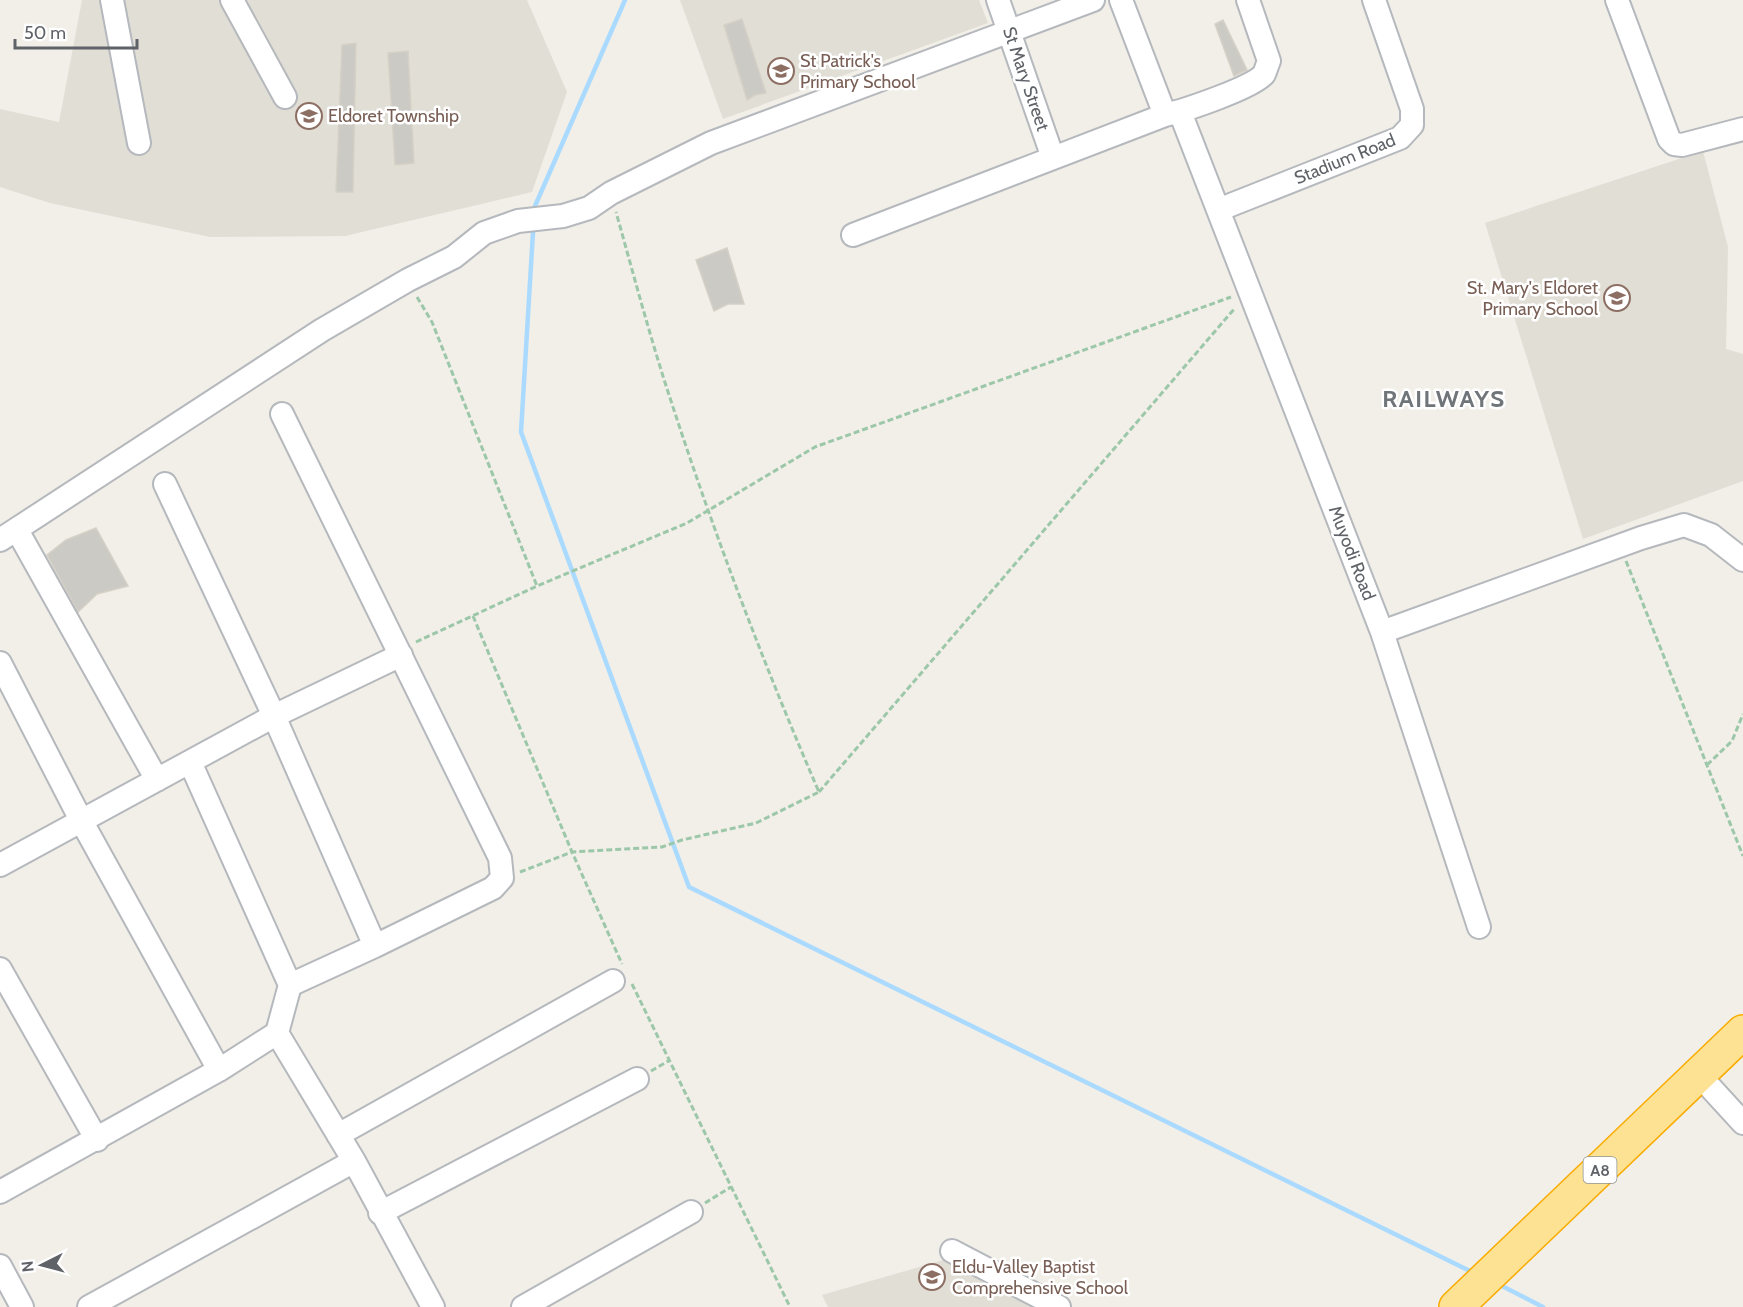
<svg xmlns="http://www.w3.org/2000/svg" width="1743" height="1307" viewBox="0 0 1743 1307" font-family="Cabin,sans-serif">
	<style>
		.education { fill: #e1ded6 }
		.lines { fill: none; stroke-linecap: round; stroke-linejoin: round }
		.stream { stroke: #aadaff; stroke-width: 4.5 }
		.building { fill: #cccac5; stroke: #d6d1c6; stroke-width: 1.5 }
		.minor-casing { stroke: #b5b8bc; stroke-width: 26 }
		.highway-casing { stroke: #f9ab00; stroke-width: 36 }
		.path { stroke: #9cc7a9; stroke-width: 3; stroke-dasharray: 6 3; stroke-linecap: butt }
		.minor { stroke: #fff; stroke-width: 22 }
		.highway { stroke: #fde293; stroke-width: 33 }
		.labels { text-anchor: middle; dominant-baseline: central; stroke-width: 5; stroke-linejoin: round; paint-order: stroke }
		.shield { fill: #fff; stroke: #8f9295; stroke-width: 1.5 }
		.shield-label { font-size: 16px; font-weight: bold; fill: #5f6368 }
		.education-label { font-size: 18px; fill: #785e54; stroke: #fff; text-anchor: start }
		.street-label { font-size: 18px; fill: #5f6368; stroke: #fff }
		.district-label { font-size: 24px; font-weight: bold; letter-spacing: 1.5px; fill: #70757a; stroke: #fff }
	</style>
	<rect width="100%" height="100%" fill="#f1efe8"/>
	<path class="education" d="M82,0H527L567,92L532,192L345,236L210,237L50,203L0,187V109L59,122Z
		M680,0H979L988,23L723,119Z
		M1703,151L1728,247L1726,349L1743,354V481L1583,539L1485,223Z
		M947,1259L1032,1307H828L822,1295Z"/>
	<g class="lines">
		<path class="stream" d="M535,206L625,0
			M533,232L521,432L689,887L1472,1272
			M1502,1286L1543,1307"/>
	</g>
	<path class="building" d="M742,19L766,93L755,95L747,100L724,25Z
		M1223,20L1247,70L1234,76L1215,24Z
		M356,43L353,192H336L342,45Z
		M408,51L414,163L395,165L388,53Z
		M727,248L744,304H728L714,311L696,260Z
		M96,528L128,586L97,594L78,612L47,555L66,540Z"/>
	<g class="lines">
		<defs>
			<path id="minor" d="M112,0L139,143
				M232,0L285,97
				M998,0L1053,158
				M1121,0L1165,115
				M1617,0L1669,139L1674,144L1682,145L1743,129
				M1180,112L1382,632L1479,927
				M1218,210L1400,138L1412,125V109L1374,0
				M853,235L1165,115C1183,111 1255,87 1264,74C1266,70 1267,65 1269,61L1248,0
				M165,484L274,716L375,946
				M17,530L157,780
				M0,540L322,330L408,280L454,257L484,233L518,221L563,216L589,208L611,193L711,143L1093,0
				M1382,632L1641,538L1684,525L1711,535L1743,560
				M0,663L82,822L219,1070L277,1033L354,1161L433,1307
				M190,762L290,985
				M0,865L274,716L401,655
				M0,969L97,1140
				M277,1033L290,985L375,946L493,888L502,878L500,858L282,414
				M1699,1075L1743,1123
				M338,1135L613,981
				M0,1192L219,1070
				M380,1213L637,1079
				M952,1251L1059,1307
				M0,1266L22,1307
				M89,1307L354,1161
				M523,1307L691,1212"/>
			<path id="highway" d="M1456,1307L1743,1032"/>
		</defs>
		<use href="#minor" class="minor-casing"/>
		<use href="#highway" class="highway-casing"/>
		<path class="path" d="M417,297L432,322L537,586
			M1626,561L1743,856
			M473,616L572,852L622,964
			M416,642L537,586L687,523L815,447L1231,297
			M1707,765L1732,741L1743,714
			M819,792L1235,308
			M520,872L572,852L662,847L682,840L756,823L819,792C764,665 715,536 672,404C651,341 634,276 616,212
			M632,984L790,1307
			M651,1071L670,1060
			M705,1203L731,1187"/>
		<use href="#minor" class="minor"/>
		<use href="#highway" class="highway"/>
	</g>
	<defs>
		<symbol id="school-ring" viewBox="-11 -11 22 22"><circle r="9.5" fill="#fff" stroke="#8d6e63" stroke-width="1.5"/><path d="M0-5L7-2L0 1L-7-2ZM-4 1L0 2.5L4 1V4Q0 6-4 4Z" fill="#8d6e63"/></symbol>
	</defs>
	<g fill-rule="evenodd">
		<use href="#school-ring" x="766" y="56" width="30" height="30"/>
		<use href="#school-ring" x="294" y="101" width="30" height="30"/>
		<use href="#school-ring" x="1602" y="283" width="30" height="30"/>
		<use href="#school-ring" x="917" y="1262" width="30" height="30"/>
	</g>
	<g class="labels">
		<rect class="shield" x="1583.5" y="1157" width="33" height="26" rx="4.5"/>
		<g class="shield-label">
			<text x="1600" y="1170">A8</text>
		</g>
		<g class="education-label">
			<text x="800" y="61">St Patrick's<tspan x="800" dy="21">Primary School</tspan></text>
			<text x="328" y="116">Eldoret Township</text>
			<text x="1598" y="288" text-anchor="end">St. Mary's Eldoret<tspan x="1598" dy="21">Primary School</tspan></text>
			<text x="952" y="1267">Eldu-Valley Baptist<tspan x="952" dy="21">Comprehensive School</tspan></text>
		</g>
		<g class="street-label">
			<text transform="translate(1026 79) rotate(71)">St Mary Street</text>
			<text transform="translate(1345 159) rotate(-22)">Stadium Road</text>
			<text transform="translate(1352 553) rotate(69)">Muyodi Road</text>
		</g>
		<g class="district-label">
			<text x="1444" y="398">RAILWAYS</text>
		</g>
	</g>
	<g transform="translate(42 1265) rotate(264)" stroke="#ffffff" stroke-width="4.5" paint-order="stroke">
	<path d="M0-4.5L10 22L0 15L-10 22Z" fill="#5f6368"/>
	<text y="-9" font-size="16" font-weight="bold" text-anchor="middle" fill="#5f6368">N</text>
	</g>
	<path d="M15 39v9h122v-9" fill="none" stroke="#5f6368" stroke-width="3"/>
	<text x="24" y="39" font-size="18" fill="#5f6368" stroke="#ffffff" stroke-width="4.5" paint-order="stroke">50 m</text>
</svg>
